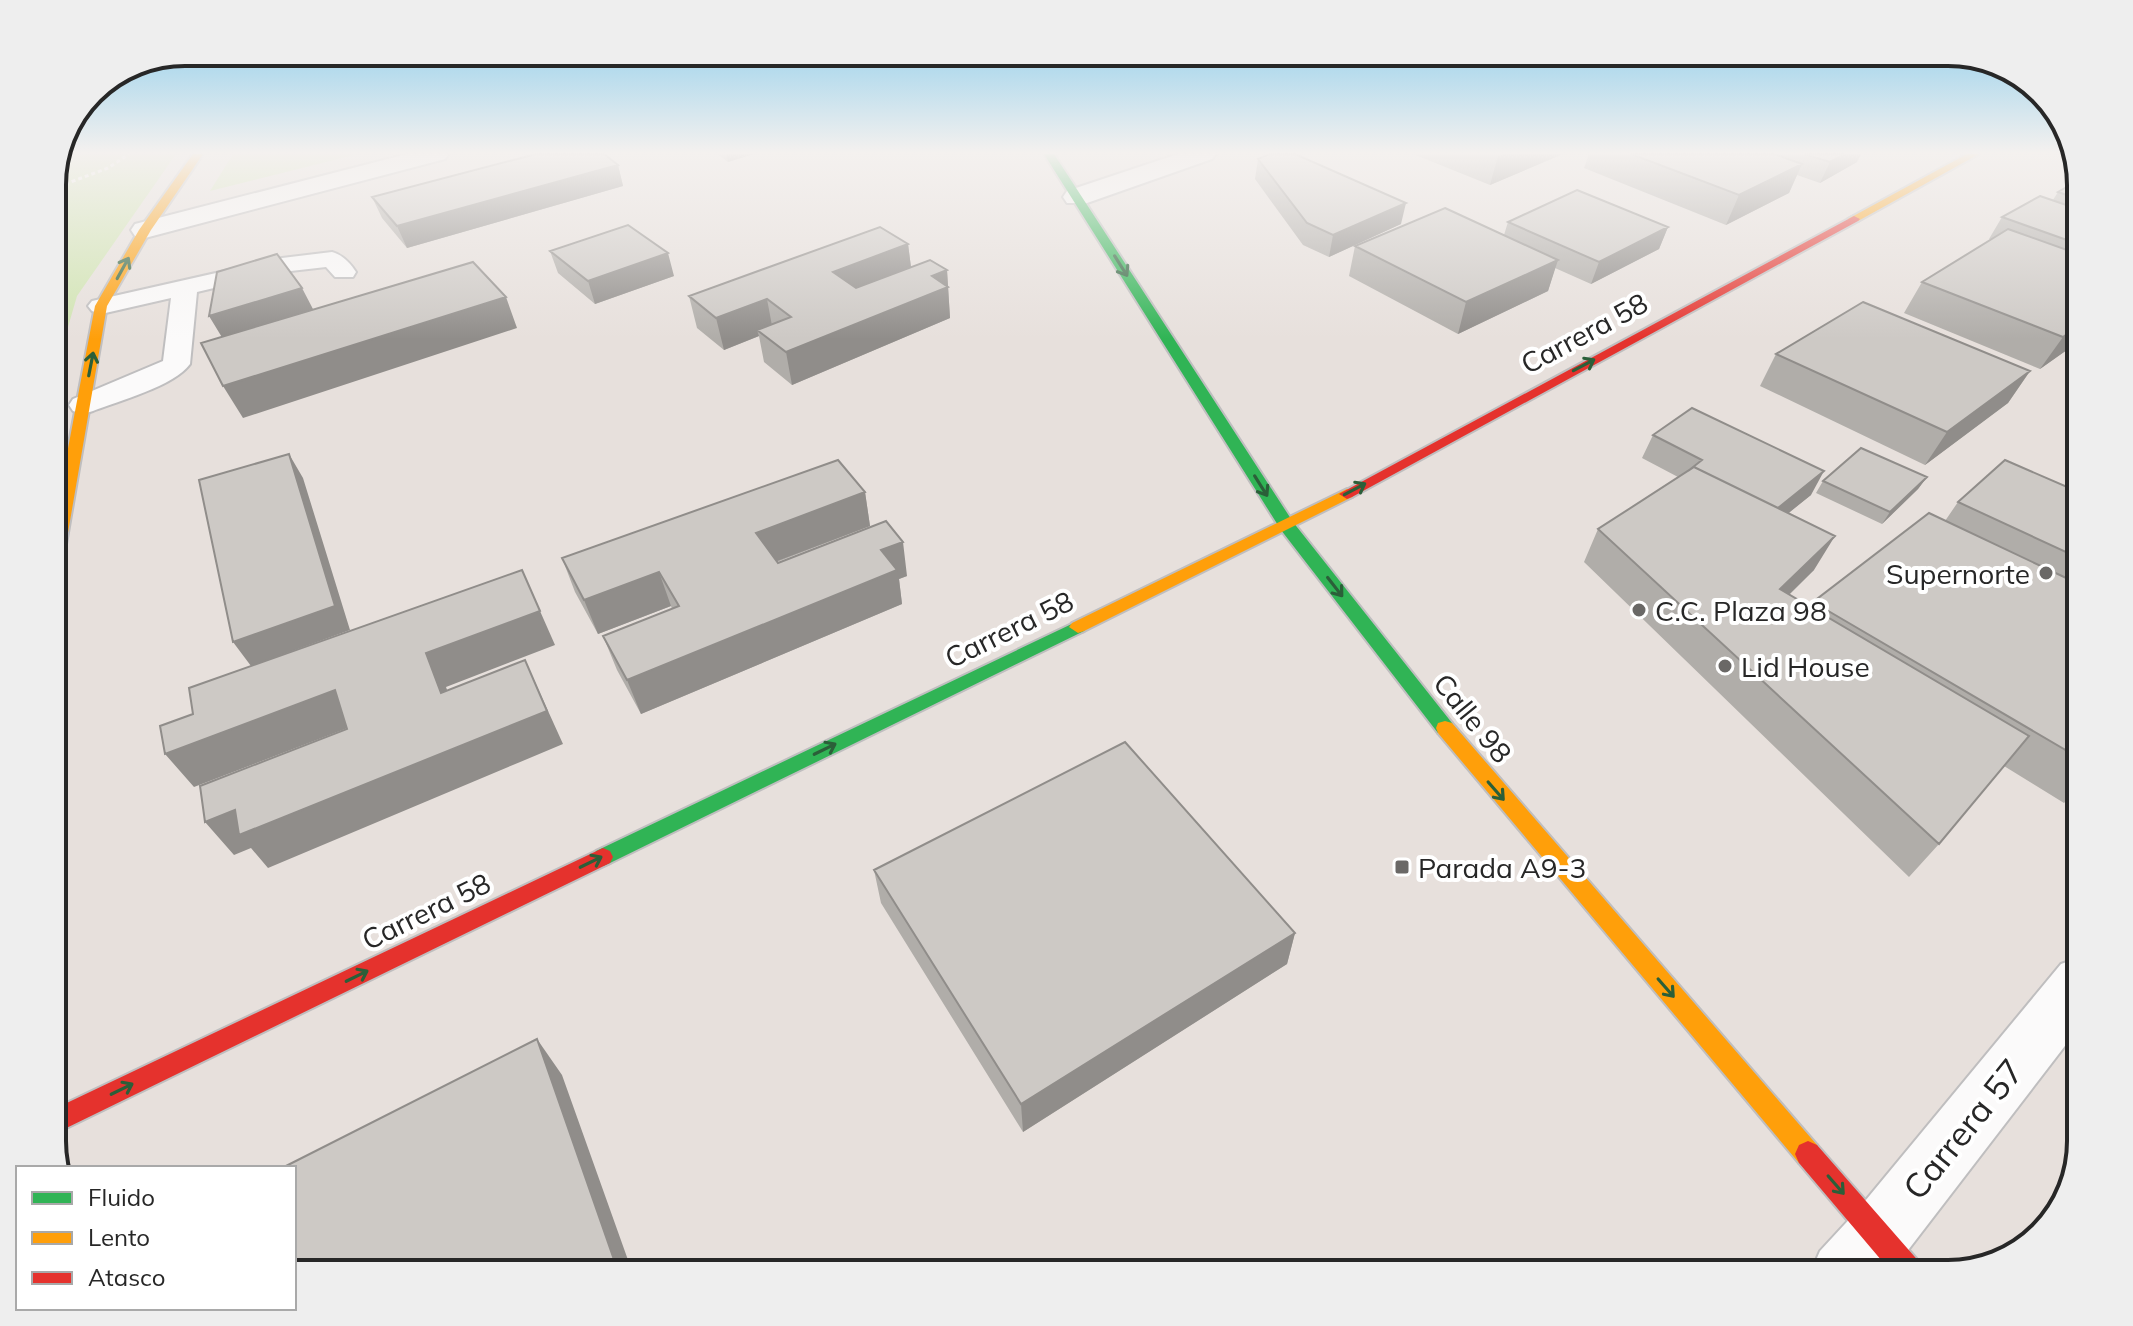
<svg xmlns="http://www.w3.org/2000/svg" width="2133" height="1326" viewBox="0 0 2133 1326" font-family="Mulish,sans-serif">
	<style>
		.green { fill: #d0e4b1 }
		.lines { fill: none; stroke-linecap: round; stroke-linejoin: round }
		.lane-casing { stroke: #bfbebf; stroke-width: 4 }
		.street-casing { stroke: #bfbebf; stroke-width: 4 }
		.fast-casing { stroke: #bfbebf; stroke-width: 4 }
		.slow-casing { stroke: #bfbebf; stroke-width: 4 }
		.jam-casing { stroke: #bfbebf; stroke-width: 4 }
		.path { stroke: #fbfafa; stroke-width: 3; stroke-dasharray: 4 3; stroke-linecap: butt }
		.lane { fill: #fbfafa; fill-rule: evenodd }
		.street { fill: #fbfafa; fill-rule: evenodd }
		.fast { fill: #30b455; fill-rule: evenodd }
		.slow { fill: #ff9f0a; fill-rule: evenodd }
		.jam { fill: #e5322d; fill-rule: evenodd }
		.wall { fill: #b0ada9 }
		.shaded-wall { fill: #908d8a }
		.building { fill: #cdc9c5; stroke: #908d8a; stroke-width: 2 }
		.oneway { stroke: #2b5f39 }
		.poi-dot { fill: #6a6866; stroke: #fff; stroke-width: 3 }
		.labels { text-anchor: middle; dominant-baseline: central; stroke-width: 8; stroke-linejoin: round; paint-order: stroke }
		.street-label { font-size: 28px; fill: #272727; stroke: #fff }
		.poi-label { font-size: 28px; fill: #272727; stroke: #fff; text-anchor: start }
		.near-street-label { font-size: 34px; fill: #272727; stroke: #fff }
		.rim { fill: none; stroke: #272727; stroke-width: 4 }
	</style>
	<rect width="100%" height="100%" fill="#e7e0dc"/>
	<path class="green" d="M63,154H176L77,296L52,382V177Z
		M233,154H358L210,191Z"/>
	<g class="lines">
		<defs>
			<path id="lane" d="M332,252C343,255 350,263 356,272L353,277H335L326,267L282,272L197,292L190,364C174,386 119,401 93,411L83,414L73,411L69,405L73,399L163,361L171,298L101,314L92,311L88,306L92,301L282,258Z"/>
			<path id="street" d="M407,154H449L445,159L145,238L135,236L131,230L135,224Z
				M1178,154H1216L1212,159L1087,203H1067L1063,197L1067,191Z
				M2081,957V1025L1902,1258L1887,1274H1810L1820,1251L1856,1212L2061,964Z"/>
			<path id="fast" d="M1044,154H1054L1293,522L1452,723L1454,728L1452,733H1438L1281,530Z
				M1078,621L1084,623L1087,627L1084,631L610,863L603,866L596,863L593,857L596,851Z"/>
			<path id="slow" d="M193,154H203L151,230L107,306L60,579L52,585V533L95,306L139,230Z
				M1967,154H1979L1858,221L1848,219Z
				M1347,489L1355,494L1352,497L1084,631L1078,633L1069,627L1072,623Z
				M1445,721L1452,723L1817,1145L1821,1154L1817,1163L1808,1167L1799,1163L1438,733L1436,728L1438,723Z"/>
			<path id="jam" d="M1854,216L1860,219L1858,221L1352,497L1347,499L1339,494Z
				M603,848L610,851L613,857L610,863L52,1135V1110Z
				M1808,1141L1817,1145L1921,1264L1925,1274H1893L1799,1163L1795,1154L1799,1145Z"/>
		</defs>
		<use href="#lane" class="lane-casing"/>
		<use href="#street" class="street-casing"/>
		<use href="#fast" class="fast-casing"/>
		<use href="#slow" class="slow-casing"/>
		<use href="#jam" class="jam-casing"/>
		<path class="path" d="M52,189L108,168L129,154"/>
		<use href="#lane" class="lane"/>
		<use href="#street" class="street"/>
		<use href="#fast" class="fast"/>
		<use href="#slow" class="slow"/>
		<use href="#jam" class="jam"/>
	</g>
	<path class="wall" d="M717,154H754L728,162Z
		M1413,154H1563L1490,185Z
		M1589,154H1861L1857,162L1820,183L1797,175L1789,193L1726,225L1584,168Z
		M1258,159L1401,224L1329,257L1303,245L1255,179Z
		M618,165L623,186L407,248L382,218L372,197Z
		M2081,179V340L2040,369L1904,313L1922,282L1991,240L1989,239L2002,217L2053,200L2058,192Z
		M1508,222L1668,227L1659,249L1591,284L1555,268L1548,291L1458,334L1349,276L1355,246L1504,235Z
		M908,244L911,267L947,270L950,318L792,385L764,362L759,336L724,350L697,328L689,296Z
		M550,251L674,276L595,304L558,273Z
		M1776,354L2030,371L2008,403L1925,465L1760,386Z
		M1653,435L1811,495L1788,513L1814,570L1789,595L1810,607L1813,602L1945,521L1958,502L2081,493V786L2064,803L2004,766L1939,844L1909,877L1584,562L1598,529L1678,477L1642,458Z
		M1927,477L1918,489L1882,524L1816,493L1823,481Z
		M865,492L870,526L777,562L778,563L907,576L899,579L902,604L641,714L617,670L603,636L672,609L671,606L598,634L575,592L562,558Z
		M874,870L1295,933L1287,964L1023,1132L881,903Z"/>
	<path class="shaded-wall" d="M726,154H754L728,162Z
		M1504,154H1563L1490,185L1498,156Z
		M1845,154H1861L1857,162L1820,183L1830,162Z
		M1802,164L1789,193L1726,225L1739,195Z
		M618,165L623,186L407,248L397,226Z
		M1406,203L1401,224L1329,257L1333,235Z
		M1668,227L1659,249L1591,284L1599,262Z
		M908,244L912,275L838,303L833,272Z
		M668,253L674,276L595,304L588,281Z
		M1558,260L1548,291L1458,334L1466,302Z
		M947,270L950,318L792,385L786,352L932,276Z
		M302,288L314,311L223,339L209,316Z
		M506,297L517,328L243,418L223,386Z
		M767,299L773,331L757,330L759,336L724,350L716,318Z
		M2081,324V340L2040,369L2063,337Z
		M2030,371L2008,403L1925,465L1947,432Z
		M289,454L303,478L350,630L251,666L233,642Z
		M1824,471L1811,495L1759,537L1772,513Z
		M1927,477L1918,489L1882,524L1890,512Z
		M865,492L870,526L764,566L756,533Z
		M1835,536L1814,570L1760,623L1780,589Z
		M903,542L907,576L899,579L902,604L641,714L627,680L881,550Z
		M659,572L671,606L598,634L584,600Z
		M540,611L555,645L446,687L460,726L441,693L426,653Z
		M525,660L563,744L268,868L251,848L234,855L205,822L235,810Z
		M335,690L358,724L194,787L165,754Z
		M1295,933L1287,964L1023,1132L1021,1104Z
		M537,1039L562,1075L633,1274H619Z"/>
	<path class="building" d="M536,154H604L618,165L397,226L372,197Z
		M1269,154H1295L1406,203L1333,235L1307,223L1258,159Z
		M1631,154H1774L1802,164L1739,195Z
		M1804,154H1845L1830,162Z
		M2081,179V200L2058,192Z
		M1577,190L1668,227L1599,262L1508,222Z
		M2040,196L2081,210V245L2002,217Z
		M1445,208L1558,260L1466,302L1355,246Z
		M628,225L668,253L588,281L550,251Z
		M880,227L908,244L833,272L856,288L930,260L947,270L932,276L948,287L786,352L757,330L791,317L767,299L716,318L689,296Z
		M2008,229L2081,255V324L2063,337L1922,282Z
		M277,254L302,288L209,316L217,272Z
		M473,262L506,297L223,386L201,343Z
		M1863,302L2030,371L1947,432L1776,354Z
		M1692,408L1824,471L1778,508L1694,467L1688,471L1702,460L1653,435Z
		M1861,448L1927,477L1890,512L1823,481Z
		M289,454L335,606L233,642L199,480Z
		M838,460L865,492L756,533L778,563L886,521L903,542L881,550L897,570L627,680L603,636L679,606L659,572L584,600L562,558Z
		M2005,460L2081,493V559L1958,502Z
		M1694,467L1835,536L1780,589L2029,736L1939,844L1598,529Z
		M1929,513L2081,585V759L1813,602Z
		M522,570L540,611L426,653L441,693L525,660L547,711L239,835L235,810L205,822L200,786L347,729L335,690L165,754L160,726L193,714L189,688Z
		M1125,742L1295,933L1021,1104L874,870Z
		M537,1039L619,1274H294V1168H282Z"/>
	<defs><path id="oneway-shaft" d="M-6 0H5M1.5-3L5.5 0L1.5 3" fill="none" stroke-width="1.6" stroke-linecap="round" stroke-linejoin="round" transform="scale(2)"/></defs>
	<g class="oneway">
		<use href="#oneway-shaft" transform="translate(1121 266) rotate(58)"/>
		<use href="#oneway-shaft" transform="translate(123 268) rotate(-61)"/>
		<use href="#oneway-shaft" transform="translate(91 364) rotate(-79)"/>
		<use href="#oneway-shaft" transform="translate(1584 365) rotate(-28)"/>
		<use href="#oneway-shaft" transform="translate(1261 486) rotate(58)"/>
		<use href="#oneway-shaft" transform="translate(1355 489) rotate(-28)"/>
		<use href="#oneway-shaft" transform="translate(1335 587) rotate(52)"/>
		<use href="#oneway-shaft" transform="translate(825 749) rotate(-26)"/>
		<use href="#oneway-shaft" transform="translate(1496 791) rotate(49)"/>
		<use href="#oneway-shaft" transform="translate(591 862) rotate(-26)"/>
		<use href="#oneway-shaft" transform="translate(357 976) rotate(-26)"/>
		<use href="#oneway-shaft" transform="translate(1666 988) rotate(49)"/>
		<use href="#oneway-shaft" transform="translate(122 1089) rotate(-26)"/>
		<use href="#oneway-shaft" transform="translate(1836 1185) rotate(49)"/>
	</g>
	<linearGradient id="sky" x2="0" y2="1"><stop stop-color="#81c9eb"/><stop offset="0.45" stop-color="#f4f1ef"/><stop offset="1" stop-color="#f4f1ef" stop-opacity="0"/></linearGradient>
	<rect width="2133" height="339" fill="url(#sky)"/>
	<g class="poi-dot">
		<circle cx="2046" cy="573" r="8"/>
		<circle cx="1639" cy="610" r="8"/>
		<circle cx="1725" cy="666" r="8"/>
		<rect x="1394" y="859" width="16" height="16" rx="4"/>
	</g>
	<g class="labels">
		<g class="street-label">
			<text transform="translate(1584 333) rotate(-28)">Carrera 58</text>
			<text transform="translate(1009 629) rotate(-26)">Carrera 58</text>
			<text transform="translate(1473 718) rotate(51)">Calle 98</text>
			<text transform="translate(426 911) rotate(-26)">Carrera 58</text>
		</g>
		<g class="poi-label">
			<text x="2030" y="573" text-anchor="end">Supernorte</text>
			<text x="1655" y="610">C.C. Plaza 98</text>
			<text x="1741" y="666">Lid House</text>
			<text x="1418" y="867">Parada A9-3</text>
		</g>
		<g class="near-street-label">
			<text transform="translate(1963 1129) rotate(-51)">Carrera 57</text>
		</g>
	</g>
	<path d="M0 0H2133V1326H0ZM185 66H1948A119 119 0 0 1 2067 185V1141A119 119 0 0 1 1948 1260H185A119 119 0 0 1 66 1141V185A119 119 0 0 1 185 66Z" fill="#eee" fill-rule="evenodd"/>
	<path class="rim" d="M185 66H1948A119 119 0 0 1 2067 185V1141A119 119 0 0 1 1948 1260H185A119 119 0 0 1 66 1141V185A119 119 0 0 1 185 66Z"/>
	<rect x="16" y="1166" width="280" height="144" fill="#ffffff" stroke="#a9a9a9" stroke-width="2"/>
	<rect x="32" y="1192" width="40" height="12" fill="#30b455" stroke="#a9a9a9" stroke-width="2"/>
	<text x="88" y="1206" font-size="24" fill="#272727">Fluido</text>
	<rect x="32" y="1232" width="40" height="12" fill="#ff9f0a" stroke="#a9a9a9" stroke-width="2"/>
	<text x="88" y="1246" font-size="24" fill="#272727">Lento</text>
	<rect x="32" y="1272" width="40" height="12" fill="#e5322d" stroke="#a9a9a9" stroke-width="2"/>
	<text x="88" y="1286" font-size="24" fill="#272727">Atasco</text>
</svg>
